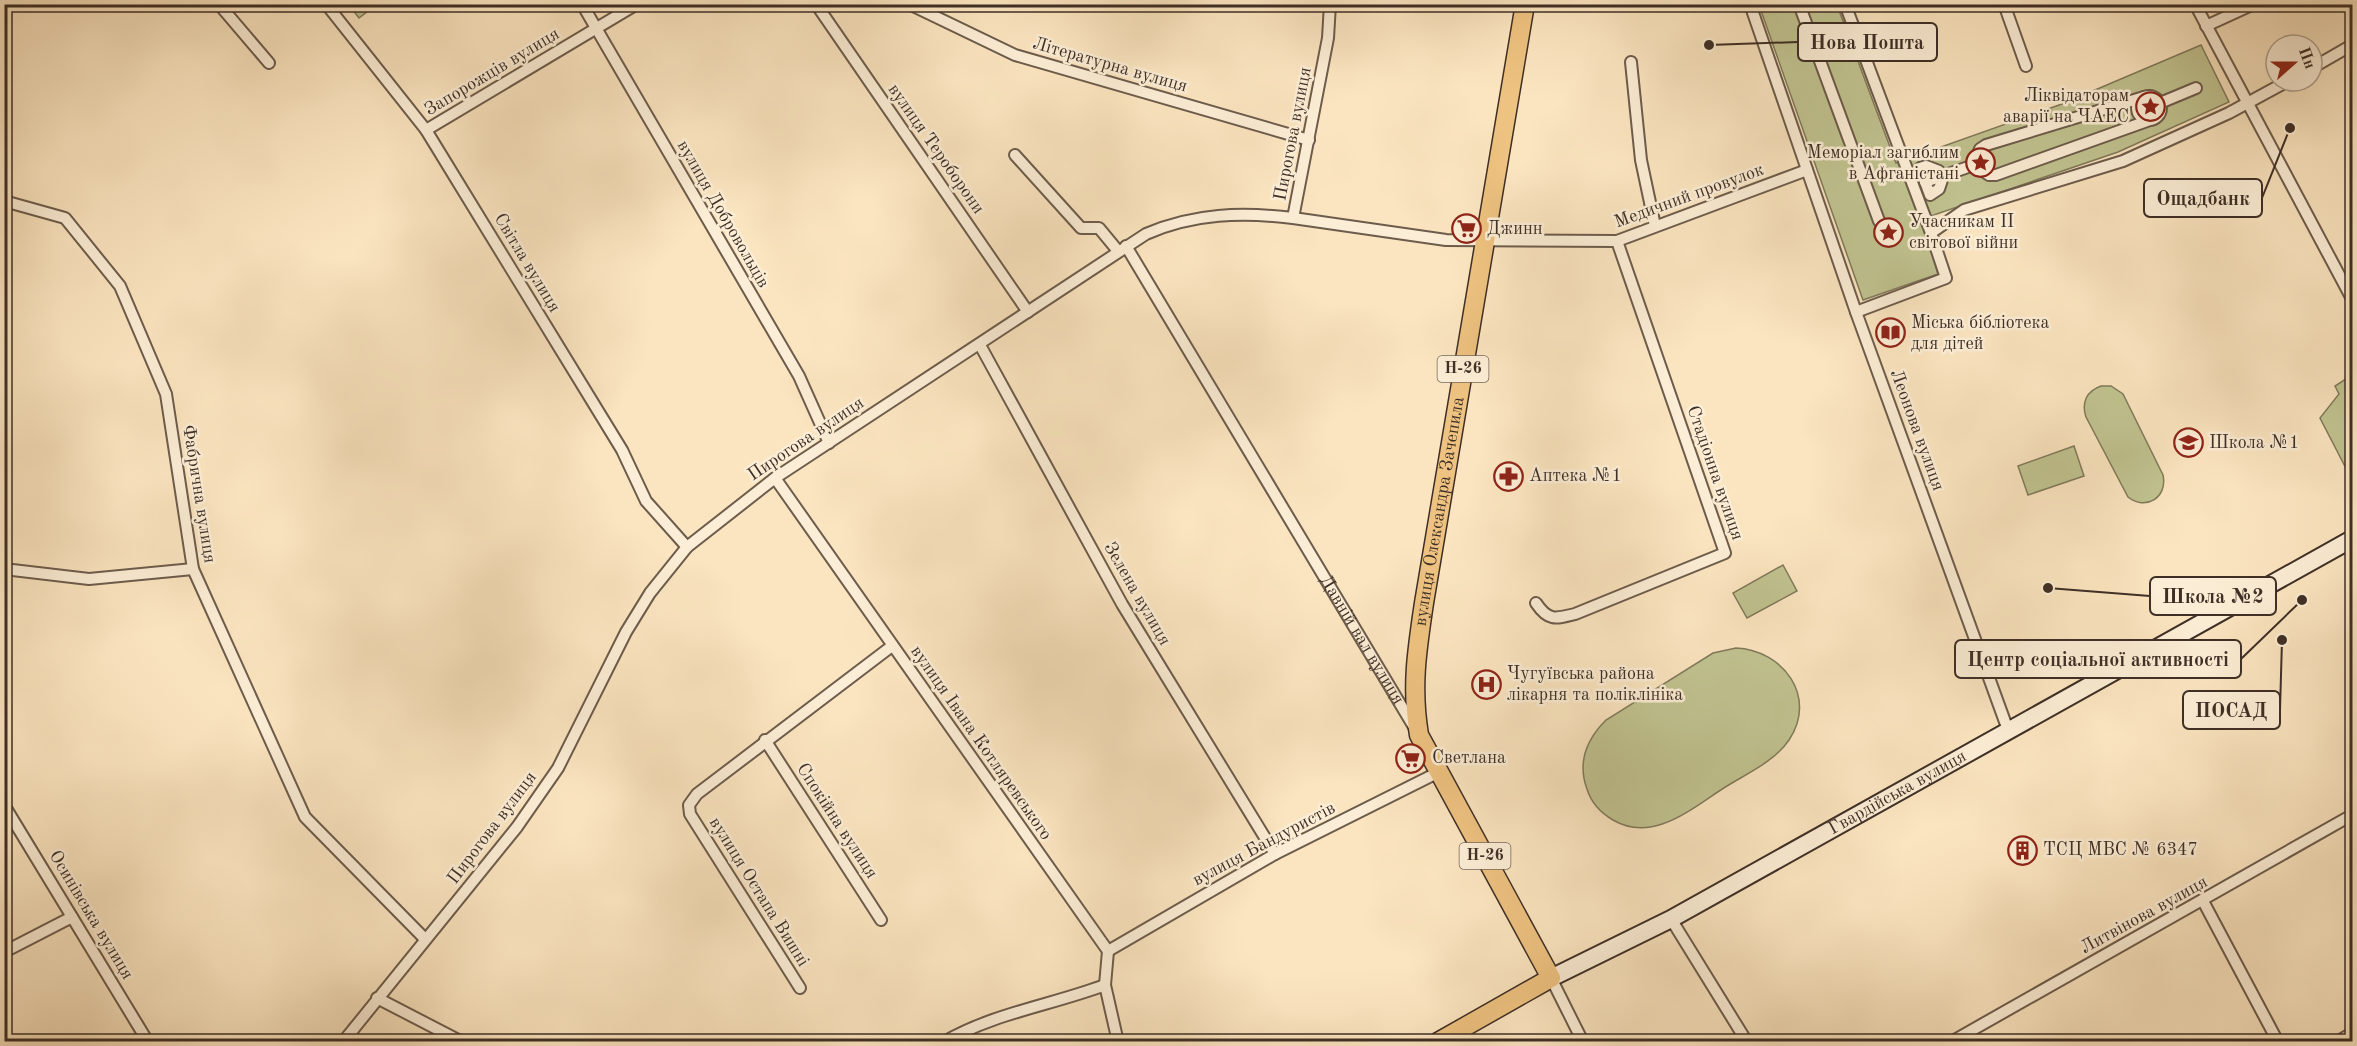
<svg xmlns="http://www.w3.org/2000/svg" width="2357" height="1046" viewBox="0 0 2357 1046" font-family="'Old Standard TT',serif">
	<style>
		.green { fill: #c1c491; stroke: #807a5c; stroke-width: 1.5 }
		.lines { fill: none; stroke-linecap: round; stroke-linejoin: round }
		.street-casing { stroke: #6d5c4c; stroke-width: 14 }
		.secondary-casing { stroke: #3e2f26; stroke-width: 20 }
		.primary-casing { stroke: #3e2f26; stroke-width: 21 }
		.street { stroke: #fceed6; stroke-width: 10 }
		.secondary { stroke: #fceed6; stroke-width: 16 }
		.primary { stroke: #eec280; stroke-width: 18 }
		.labels { text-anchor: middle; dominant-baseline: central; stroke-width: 5; stroke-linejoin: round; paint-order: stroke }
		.shield { fill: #fceed6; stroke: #77685b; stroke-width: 1.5 }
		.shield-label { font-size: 16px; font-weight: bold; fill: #3e2f26 }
		.street-label { font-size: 18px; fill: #3e2f26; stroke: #fceed6 }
		.poi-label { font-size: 18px; fill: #3e2f26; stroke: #fceed6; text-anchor: start }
		.leader { fill: none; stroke: #3e2f26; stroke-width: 2 }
		.callout-dot { fill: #3e2f26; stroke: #fceed6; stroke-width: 2 }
		.callout { fill: #fceed6; stroke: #3e2f26; stroke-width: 2 }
		.callout-label { font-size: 20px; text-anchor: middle; font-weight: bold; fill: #3e2f26 }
	</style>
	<rect width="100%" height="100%" fill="#fbe5c0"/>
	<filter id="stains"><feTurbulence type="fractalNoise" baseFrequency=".00333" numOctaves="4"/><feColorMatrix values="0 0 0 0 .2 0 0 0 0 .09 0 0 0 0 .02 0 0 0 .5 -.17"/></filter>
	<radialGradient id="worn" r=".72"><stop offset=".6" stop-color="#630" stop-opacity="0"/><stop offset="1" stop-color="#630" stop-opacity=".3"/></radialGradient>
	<path class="green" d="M349,5H376L359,18Z
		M1759,5H1837L1896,163L2062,104L2201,45L2229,102L2118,152L1922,219L1938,274L1863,300Z
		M2352,375V480L2320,418L2339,394L2335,386Z
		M2101,386H2111L2123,394L2163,475C2168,498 2145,511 2128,497L2086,417C2081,402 2087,391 2101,386Z
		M2074,446L2084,476L2028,495L2018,466Z
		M1783,565L1797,591L1747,618L1733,593Z
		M1736,648C1783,650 1818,697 1789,740C1775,761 1748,773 1727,786C1693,807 1654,844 1613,820C1601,813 1591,802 1587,789C1577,762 1587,739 1606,720L1713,653Z"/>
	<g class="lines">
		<defs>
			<g id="street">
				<path d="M224,4L223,9L269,63"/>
				<path d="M326,4L426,130L622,450L646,501L687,547"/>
				<path d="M582,4L799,376L829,443"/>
				<path d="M816,4L1028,312"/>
				<path d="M909,4L1015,55L1309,140"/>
				<path d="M1750,4L1856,312L2008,730"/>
				<path d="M1799,4L1879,221"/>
				<path d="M1845,4L1931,233"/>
				<path d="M2004,4L2026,66"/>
				<path d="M2195,4L2352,299"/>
				<path d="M2206,26L2254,4"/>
				<path d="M1631,62L1641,160L1655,226"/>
				<path d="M2312,68L2352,45"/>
				<circle cx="2149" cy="108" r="12"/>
				<path d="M2160,103L2196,88"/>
				<path d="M426,130L637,4"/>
				<path d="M1015,155L1081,228H1099L1118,251"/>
				<path d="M1974,165L1989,175H1996L2150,120"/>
				<path d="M1926,166L1939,171L1942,180L1939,189L1930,195L1920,168Z"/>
				<path d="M1925,182L1974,165L1980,149L1986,145L2144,97"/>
				<path d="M4,201L65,218L120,286L166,394L193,569L305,817L425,939"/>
				<path d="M1293,218L1446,240L1617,241L1807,170"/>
				<path id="s1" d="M1126,246L1414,727"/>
				<path d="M1856,312L1946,278L1931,233L1964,210L2123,161L2229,113L2288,81"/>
				<path d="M980,345L1122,604L1275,854"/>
				<path d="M775,478L1108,951L1105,985L1118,1042"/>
				<path d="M4,569L89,579L193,569"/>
				<path d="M1536,603C1548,621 1555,619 1575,614L1725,553L1617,241"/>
				<path d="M765,740L881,920"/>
				<path d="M4,805L148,1042"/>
				<path d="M2203,901L2278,1042"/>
				<path d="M1671,919L1747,1042"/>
				<path d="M1108,951L1275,854L1439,772"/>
				<path d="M4,952L72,917"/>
				<path d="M1551,978L1583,1042"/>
				<path d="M800,988L690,814L689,805L697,794L892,646"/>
				<path d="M377,998L462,1042"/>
				<path d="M343,1042L517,827L558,768L626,632L650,593L687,547L775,478L1146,234C1194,213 1242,212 1293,218L1328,38L1330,4"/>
				<path d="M944,1042C994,1013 1052,1005 1105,985"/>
				<path d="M1951,1042L2352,815"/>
				<path d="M2337,1042L2352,1033"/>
			</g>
			<g id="secondary">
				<path id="s2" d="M1551,978L1671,919L2352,539"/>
			</g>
			<g id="primary">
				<path id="s3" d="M1438,1042L1551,978L1419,735C1411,687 1417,650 1424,603L1525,4"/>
			</g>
		</defs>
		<use href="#street" class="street-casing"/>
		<use href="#secondary" class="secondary-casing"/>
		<use href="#primary" class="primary-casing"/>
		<use href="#street" class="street"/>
		<use href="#secondary" class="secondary"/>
		<use href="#primary" class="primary"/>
	</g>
	<defs>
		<symbol id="sight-ring" viewBox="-11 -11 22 22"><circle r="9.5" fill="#fceed6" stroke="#8f2418" stroke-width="1.5"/><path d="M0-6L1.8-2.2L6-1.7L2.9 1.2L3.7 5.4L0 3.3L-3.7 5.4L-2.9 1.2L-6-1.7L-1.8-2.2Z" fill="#8f2418"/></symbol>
		<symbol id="supermarket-ring" viewBox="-11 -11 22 22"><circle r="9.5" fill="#fceed6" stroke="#8f2418" stroke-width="1.5"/><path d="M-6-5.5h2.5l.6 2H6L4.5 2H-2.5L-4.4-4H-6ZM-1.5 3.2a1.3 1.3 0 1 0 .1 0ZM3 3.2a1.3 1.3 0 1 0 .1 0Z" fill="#8f2418"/></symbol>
		<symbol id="library-ring" viewBox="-11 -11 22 22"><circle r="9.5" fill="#fceed6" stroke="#8f2418" stroke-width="1.5"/><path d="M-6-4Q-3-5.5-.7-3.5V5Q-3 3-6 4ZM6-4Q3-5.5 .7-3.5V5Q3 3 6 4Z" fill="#8f2418"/></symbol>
		<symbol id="school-ring" viewBox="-11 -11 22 22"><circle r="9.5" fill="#fceed6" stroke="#8f2418" stroke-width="1.5"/><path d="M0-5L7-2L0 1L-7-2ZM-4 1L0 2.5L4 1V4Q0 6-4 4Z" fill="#8f2418"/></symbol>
		<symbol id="pharmacy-ring" viewBox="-11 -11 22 22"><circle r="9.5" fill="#fceed6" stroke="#8f2418" stroke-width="1.5"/><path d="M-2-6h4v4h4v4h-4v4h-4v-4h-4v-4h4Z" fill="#8f2418"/></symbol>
		<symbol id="hospital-ring" viewBox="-11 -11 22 22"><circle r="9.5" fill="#fceed6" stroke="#8f2418" stroke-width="1.5"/><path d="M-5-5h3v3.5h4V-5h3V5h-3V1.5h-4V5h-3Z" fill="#8f2418"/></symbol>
		<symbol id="building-ring" viewBox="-11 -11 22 22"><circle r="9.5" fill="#fceed6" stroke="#8f2418" stroke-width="1.5"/><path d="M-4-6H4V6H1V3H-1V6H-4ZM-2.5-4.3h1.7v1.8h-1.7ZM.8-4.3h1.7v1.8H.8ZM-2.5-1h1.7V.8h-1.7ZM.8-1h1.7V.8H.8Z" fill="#8f2418"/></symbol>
	</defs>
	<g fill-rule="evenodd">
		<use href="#sight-ring" x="2134" y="90" width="33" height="33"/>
		<use href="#sight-ring" x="1964" y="146" width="33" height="33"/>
		<use href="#supermarket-ring" x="1450" y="212" width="33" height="33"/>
		<use href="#sight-ring" x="1872" y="216" width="33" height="33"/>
		<use href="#library-ring" x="1874" y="316" width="33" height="33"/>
		<use href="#school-ring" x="2172" y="426" width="33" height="33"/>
		<use href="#pharmacy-ring" x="1492" y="460" width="33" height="33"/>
		<use href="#hospital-ring" x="1470" y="668" width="33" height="33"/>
		<use href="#supermarket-ring" x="1394" y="742" width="33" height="33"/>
		<use href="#building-ring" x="2006" y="834" width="33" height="33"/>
	</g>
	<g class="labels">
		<g class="shield">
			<rect x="1437.5" y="356" width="51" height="26" rx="4.5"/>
			<rect x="1459.5" y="843" width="51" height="26" rx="4.5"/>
		</g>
		<g class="shield-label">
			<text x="1463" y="369">Н-26</text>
			<text x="1485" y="856">Н-26</text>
		</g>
		<g class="street-label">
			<text transform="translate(1110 65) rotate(16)">Літературна вулиця</text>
			<text transform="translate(492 72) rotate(-31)">Запорожців вулиця</text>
			<text transform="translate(1293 134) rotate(-79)">Пирогова вулиця</text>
			<text transform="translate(936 149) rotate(55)">вулиця Тероборони</text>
			<text transform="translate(1689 196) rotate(-20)">Медичний провулок</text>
			<text transform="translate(723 214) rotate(60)">вулиця Добровольців</text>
			<text transform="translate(527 263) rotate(59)">Світла вулиця</text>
			<text transform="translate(1917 430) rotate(70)">Леонова вулиця</text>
			<text transform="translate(806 439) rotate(-34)">Пирогова вулиця</text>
			<text transform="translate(1715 473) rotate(71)">Стадіонна вулиця</text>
			<text transform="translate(199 494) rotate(81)">Фабрична вулиця</text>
			<text stroke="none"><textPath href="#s3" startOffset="632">вулиця Олександра Зачепила</textPath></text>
			<text transform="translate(1137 594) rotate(60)">Зелена вулиця</text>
			<text stroke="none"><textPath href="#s1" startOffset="459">Давній вал вулиця</textPath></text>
			<text transform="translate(981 743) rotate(55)">вулиця Івана Котляревського</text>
			<text stroke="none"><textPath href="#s2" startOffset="393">Гвардійська вулиця</textPath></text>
			<text transform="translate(837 821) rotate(57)">Спокійна вулиця</text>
			<text transform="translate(492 828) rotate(-53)">Пирогова вулиця</text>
			<text transform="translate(1264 844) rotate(-28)">вулиця Бандуристів</text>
			<text transform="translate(759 892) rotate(58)">вулиця Остапа Вишні</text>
			<text transform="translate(91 915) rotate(59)">Осинівська вулиця</text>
			<text transform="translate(2144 915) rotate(-29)">Литвінова вулиця</text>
		</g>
		<g class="poi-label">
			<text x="2129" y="96" text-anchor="end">Ліквідаторам<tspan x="2129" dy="21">аварії на ЧАЕС</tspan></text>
			<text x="1959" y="153" text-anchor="end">Меморіал загиблим<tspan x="1959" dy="21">в Афганістані</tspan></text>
			<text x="1909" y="222">Учасникам II<tspan x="1909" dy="21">світової війни</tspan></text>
			<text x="1487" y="229">Джинн</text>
			<text x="1911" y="323">Міська бібліотека<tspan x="1911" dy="21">для дітей</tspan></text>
			<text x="2209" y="443">Школа №1</text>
			<text x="1529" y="476">Аптека №1</text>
			<text x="1507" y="674">Чугуївська района<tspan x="1507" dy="21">лікарня та поліклініка</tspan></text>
			<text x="1432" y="758">Светлана</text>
			<text x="2043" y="850">ТСЦ МВС № 6347</text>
		</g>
	</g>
	<path class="leader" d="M1709 45L1798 42M2290 128L2262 198M2048 588L2150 596M2302 600L2241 659M2282 640L2280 710"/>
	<g class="callout-dot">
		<circle cx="1709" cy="45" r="6"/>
		<circle cx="2290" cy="128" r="6"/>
		<circle cx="2048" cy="588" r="6"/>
		<circle cx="2302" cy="600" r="6"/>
		<circle cx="2282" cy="640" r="6"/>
	</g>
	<g class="callout">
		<rect x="1798" y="23" width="139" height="38" rx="6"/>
		<rect x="2144" y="179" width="118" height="38" rx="6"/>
		<rect x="2150" y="577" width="126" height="38" rx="6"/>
		<rect x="1955" y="640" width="286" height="38" rx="6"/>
		<rect x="2183" y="691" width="97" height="38" rx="6"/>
	</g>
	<g class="callout-label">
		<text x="1867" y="49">Нова Пошта</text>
		<text x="2203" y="205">Ощадбанк</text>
		<text x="2213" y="603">Школа №2</text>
		<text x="2098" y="666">Центр соціальної активності</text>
		<text x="2231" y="717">ПОСАД</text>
	</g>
	<rect width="2357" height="1046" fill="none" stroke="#fbe5c0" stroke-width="24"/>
	<rect x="6" y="6" width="2345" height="1034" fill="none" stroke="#3e2f26" stroke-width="3"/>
	<rect x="12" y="12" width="2333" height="1022" fill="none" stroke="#3e2f26" stroke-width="1.5"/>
	<g transform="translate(2294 63) rotate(69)"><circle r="28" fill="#fceed6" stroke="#b0a290" stroke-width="1.5"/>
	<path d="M0-4.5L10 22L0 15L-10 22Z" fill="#8f2418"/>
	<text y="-9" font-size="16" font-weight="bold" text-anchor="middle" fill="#3e2f26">Пн</text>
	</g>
	<rect width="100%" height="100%" filter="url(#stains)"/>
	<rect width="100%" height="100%" fill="url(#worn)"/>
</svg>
